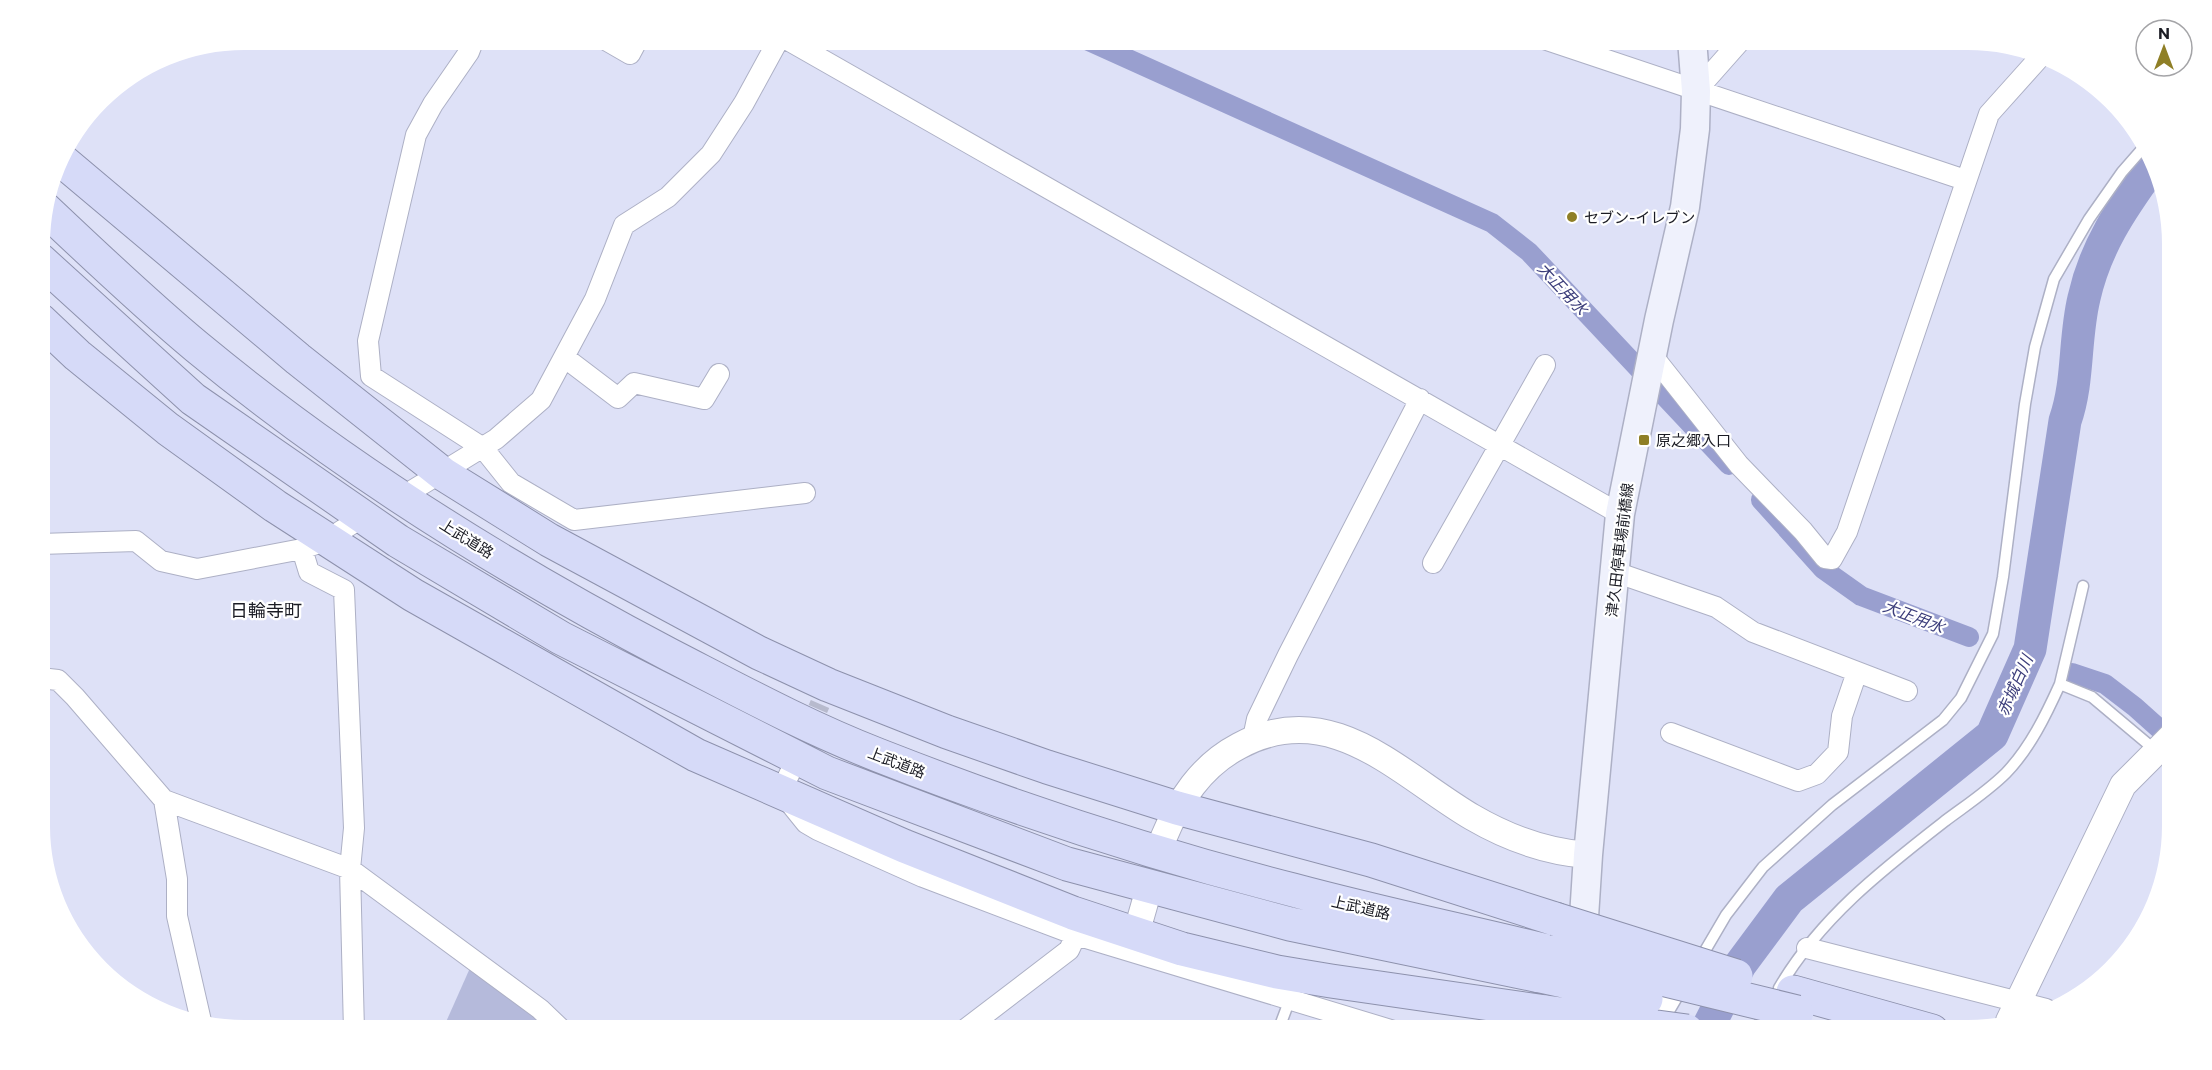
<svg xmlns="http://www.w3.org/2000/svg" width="2212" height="1070" viewBox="0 0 2212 1070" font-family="Commissioner,'Noto Sans JP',sans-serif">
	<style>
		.green { fill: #b5badb }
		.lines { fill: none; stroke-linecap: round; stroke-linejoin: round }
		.canal { stroke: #999fcf; stroke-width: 20 }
		.river { stroke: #999fcf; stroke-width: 33 }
		.minor-tunnel { stroke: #b7bacd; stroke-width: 20; stroke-dasharray: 20 10; stroke-linecap: butt }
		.service-casing { stroke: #adb0c5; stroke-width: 13 }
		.minor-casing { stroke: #adb0c5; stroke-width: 22 }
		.tertiary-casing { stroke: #adb0c5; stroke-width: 28 }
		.secondary-casing { stroke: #adb0c5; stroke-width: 31 }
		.trunk-casing { stroke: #8d91ac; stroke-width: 35 }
		.service { stroke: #fff; stroke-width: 10 }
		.minor { stroke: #fff; stroke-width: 20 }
		.tertiary { stroke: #fff; stroke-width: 26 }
		.secondary { stroke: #eff1fc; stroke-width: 28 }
		.trunk { stroke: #d6daf8; stroke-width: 33 }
		.trunk-bridge-casing { stroke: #8d91ac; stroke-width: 35; stroke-linecap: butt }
		.trunk-bridge { stroke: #d6daf8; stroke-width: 33 }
		.poi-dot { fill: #8f7f26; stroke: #fff; stroke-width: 2 }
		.labels { text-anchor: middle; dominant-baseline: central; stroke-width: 4.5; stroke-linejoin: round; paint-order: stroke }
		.poi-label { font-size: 15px; fill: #1b1c24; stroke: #fff; text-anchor: start }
		.street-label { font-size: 15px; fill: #1b1c24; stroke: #fff }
		.water-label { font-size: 16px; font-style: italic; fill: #3b3d7a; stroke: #fff }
		.quarter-label { font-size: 18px; fill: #1b1c24; stroke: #fff }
	</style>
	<rect width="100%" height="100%" fill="#dee1f7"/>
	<path class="green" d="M470,968L543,1022L536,1031H442Z"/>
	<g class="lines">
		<path class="canal" d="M1084,39L1492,223L1529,252L1729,465
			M1761,500L1823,569L1861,596L1969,637
			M2072,673L2105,684L2135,707L2173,741"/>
		<path class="river" d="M1706,1031L1740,965L1789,899L1992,735L2030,649L2065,421C2079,381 2074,339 2084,298C2095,248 2121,209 2151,168"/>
		<path class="minor-tunnel" d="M794,764L820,704"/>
		<defs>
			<path id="service" d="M2083,586L2060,684L2092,697L2173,765
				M1699,961L1726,915L1763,867L1832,805L1943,720L1961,698L1993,634L2003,577L2025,404L2035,347L2054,279L2089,219L2122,172L2143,148
				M1779,988C1820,918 1882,870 1945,821C1965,806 1988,791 2006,773C2030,748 2046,715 2060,684
				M1653,1022L1674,986
				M1662,1023L1683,987
				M1278,1031L1290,999
				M1755,1031L1767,1010"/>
			<path id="minor" d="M474,39L469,52L433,104L416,135L368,341L371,376L483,448L511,483L574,520L805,493
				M604,39L630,54L638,39
				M786,39L1620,514
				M1544,39L1965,180
				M1696,91L1742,39
				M1652,355L1739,465L1803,531L1825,558L1832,559L1847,532L1989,114L2041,56
				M564,357L618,398L634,383L704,399L719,374
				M413,490L496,439L541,400L595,299L624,225L668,197L711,154L744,103L779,39
				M40,544L136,541L161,561L197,569L302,549L327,540L361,518
				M302,549L309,572L344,590L354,828L350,869L354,1031
				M1433,563L1545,365
				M1615,572L1716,607L1753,632L1907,691
				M40,678L58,680L75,697L164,800L350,869L540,1009L563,1031
				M1671,733L1798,781L1817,774L1838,752L1842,716L1857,672
				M1253,738L1257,719L1288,655L1420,399
				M794,764L781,792L806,823L818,830L923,877L1076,935L1394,1031
				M164,800L177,879V916L201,1021
				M1807,948L2046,1009
				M963,1031L1069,950L1076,935"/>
			<path id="tertiary" d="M1163,839C1179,800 1201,766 1239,746C1331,696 1399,774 1472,817C1508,838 1546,852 1588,855
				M1136,934L1148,892
				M2009,1021L2123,785L2173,735"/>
			<path id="secondary" d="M1582,948L1588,855L1620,514L1659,320L1685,207L1695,129L1696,91L1692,39"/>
			<path id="trunk" d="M59,158L298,359L443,474L549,540L759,653L828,685L947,732L1047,767L1177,808L1371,860L1555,919
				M45,209C95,256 144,303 197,347C342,467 504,568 670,655C738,690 806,727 878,755C1013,808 1152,854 1293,890C1378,913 1465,931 1551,952
				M40,260L193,399L398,541L561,638L827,773L1067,864L1290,924L1540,976
				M40,320L77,355L168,429L275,506L413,595L696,755L904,846L1073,913L1182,949L1277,972L1331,981L1546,1012
				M1793,992L1932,1031
				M1777,1026L1797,1031"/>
		</defs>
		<use href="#service" class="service-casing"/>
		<use href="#minor" class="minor-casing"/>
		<use href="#tertiary" class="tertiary-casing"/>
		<use href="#secondary" class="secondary-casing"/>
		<use href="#trunk" class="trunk-casing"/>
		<use href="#service" class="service"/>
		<use href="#minor" class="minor"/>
		<use href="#tertiary" class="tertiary"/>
		<use href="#secondary" class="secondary"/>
		<use href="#trunk" class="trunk"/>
		<defs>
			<path id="trunk-bridge" d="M1555,919L1736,976
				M1551,952L1797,1012
				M1540,976L1646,999
				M1546,1012L1687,1031"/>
		</defs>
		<use href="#trunk-bridge" class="trunk-bridge-casing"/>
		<use href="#trunk-bridge" class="trunk-bridge"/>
	</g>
	<g class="poi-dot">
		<circle cx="1572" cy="217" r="6"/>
		<rect x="1638" y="434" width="12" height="12" rx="3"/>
	</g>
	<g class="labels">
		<g class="poi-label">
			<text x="1584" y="217">セブン-イレブン</text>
			<text x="1656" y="440">原之郷入口</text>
		</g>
		<g class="street-label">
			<text transform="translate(467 538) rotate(32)">上武道路</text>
			<text transform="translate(1619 550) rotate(-83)">津久田停車場前橋線</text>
			<text transform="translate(897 762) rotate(21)">上武道路</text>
			<text transform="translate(1361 907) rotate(13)">上武道路</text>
		</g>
		<g class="water-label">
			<text transform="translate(1563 288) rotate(47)">大正用水</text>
			<text transform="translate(1914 616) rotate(21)">大正用水</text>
			<text transform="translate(2014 685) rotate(-66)">赤城白川</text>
		</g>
		<g class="quarter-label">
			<text x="266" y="610">日輪寺町</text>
		</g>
	</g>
	<path d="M0 0H2212V1070H0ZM244 50H1968A194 194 0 0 1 2162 244V826A194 194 0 0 1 1968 1020H244A194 194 0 0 1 50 826V244A194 194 0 0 1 244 50Z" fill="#fff" fill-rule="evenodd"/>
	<g transform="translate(2164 48)"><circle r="28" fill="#ffffff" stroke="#a4a4a7" stroke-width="1.5"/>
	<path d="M0-4.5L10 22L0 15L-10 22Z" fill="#8f7f26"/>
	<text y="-9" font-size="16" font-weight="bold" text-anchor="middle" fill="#1b1c24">N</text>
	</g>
</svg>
